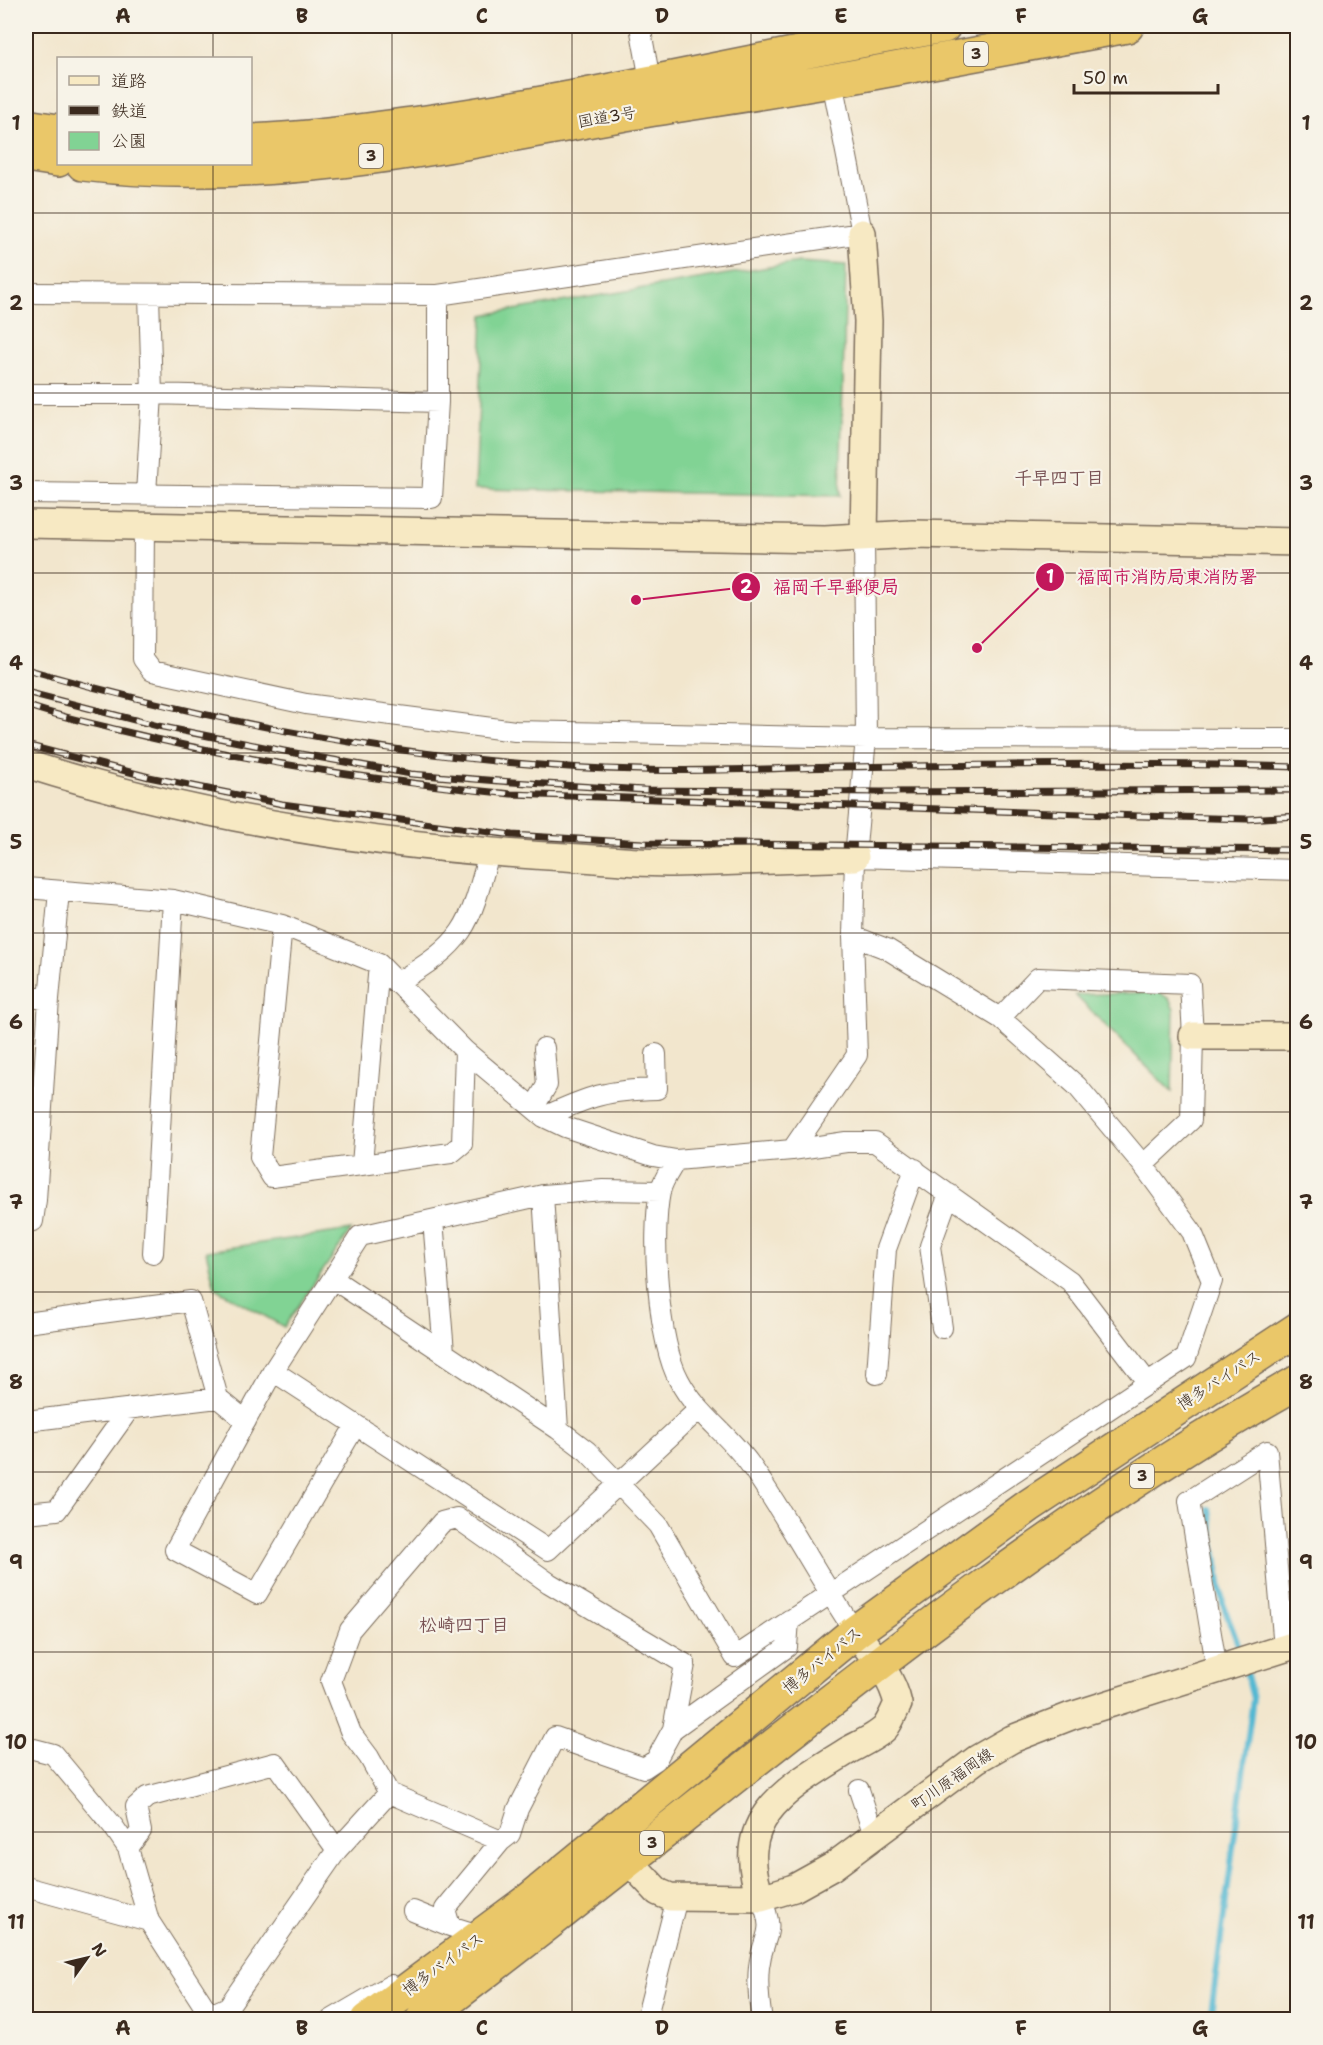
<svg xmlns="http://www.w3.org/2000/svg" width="1323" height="2045" viewBox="0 0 1323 2045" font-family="'Shantell Sans','Klee One',sans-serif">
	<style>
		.green { fill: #81d394; stroke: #5e7e59; stroke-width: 1.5 }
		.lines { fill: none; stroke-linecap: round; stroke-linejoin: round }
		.stream { stroke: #53b8d2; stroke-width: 6 }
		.street-casing { stroke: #7b6c5b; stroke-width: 22 }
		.secondary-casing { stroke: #7b6c5b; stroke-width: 30 }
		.highway-casing { stroke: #7b6c5b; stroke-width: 36 }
		.street { stroke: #fff; stroke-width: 20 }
		.secondary { stroke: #f7e9c3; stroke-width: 27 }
		.highway { stroke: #eac769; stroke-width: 33 }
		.rail-casing { stroke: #3b2a1e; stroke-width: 7 }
		.rail { stroke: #f7f3e8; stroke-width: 4.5; stroke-dasharray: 14; stroke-linecap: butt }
		.grid { fill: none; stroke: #3b2a1e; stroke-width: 1.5; stroke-opacity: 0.55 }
		.labels { text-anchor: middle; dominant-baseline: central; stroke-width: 4.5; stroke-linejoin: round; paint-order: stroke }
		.shield { fill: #f7f3e8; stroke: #73665b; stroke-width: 1.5 }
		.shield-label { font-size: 15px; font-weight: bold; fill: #3b2a1e }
		.street-label { font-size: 16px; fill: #3b2a1e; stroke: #f7f3e8 }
		.neighbourhood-label { font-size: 18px; font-weight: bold; fill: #775052; stroke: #f7f3e8 }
		.leader { fill: none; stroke: #c2185b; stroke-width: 2 }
		.callout-dot { fill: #c2185b; stroke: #f7f3e8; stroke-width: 2 }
		.mark-label { font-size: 18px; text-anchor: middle; font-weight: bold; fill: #fff }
		.callout-label { font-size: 18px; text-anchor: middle; font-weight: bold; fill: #c2185b; stroke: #f7f3e8; stroke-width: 4.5; stroke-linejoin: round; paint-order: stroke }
		.neatline { fill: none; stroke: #3b2a1e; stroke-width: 2 }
		.grid-label { font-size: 20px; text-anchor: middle; font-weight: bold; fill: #3b2a1e }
	</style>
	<rect width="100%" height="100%" fill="#f7f3e8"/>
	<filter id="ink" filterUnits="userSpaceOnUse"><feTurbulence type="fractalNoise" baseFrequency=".0167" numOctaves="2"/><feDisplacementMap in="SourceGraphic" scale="12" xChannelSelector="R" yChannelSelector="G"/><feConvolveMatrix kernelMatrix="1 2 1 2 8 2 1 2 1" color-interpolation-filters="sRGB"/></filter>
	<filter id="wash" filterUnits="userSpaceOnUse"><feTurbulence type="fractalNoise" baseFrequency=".008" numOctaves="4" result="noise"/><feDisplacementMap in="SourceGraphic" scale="24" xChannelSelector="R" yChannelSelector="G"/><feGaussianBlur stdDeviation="1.35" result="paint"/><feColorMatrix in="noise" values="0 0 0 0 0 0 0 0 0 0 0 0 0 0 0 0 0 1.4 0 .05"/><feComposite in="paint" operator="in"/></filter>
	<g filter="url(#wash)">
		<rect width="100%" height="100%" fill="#f2e6cd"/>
		<path class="green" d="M799,262L846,265L840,496L475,489L483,315Z
			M1159,992L1169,999L1174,1010L1172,1092L1075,995Z
			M351,1230L284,1327L215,1288L206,1251Z"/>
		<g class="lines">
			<path class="stream" d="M1209,1509L1223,1604L1242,1655
				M1210,2020L1253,1699L1245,1667"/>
		</g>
	</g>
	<g filter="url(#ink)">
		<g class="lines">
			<defs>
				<path id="street" d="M640,26L652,91
					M26,293L438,295L862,233L832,81
					M26,394H152L438,402
					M26,493L432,498L438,402V295
					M146,494L152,394L149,295
					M144,525L143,659L152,671L306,704L515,731L866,738L1298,739
					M855,857L1298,870
					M26,888L173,900L282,925L379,964L465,1051L544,1117L565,1127L653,1156L676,1160L792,1150L846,1142H875L1070,1281L1148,1383
					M282,925L260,1157L272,1177L451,1153L462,1144L465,1051
					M396,983C465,942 469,929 489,853
					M26,997L49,999
					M1000,1018L1038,978L1190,984L1193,1036L1191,1120L1143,1165
					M534,1107L547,1085L544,1048
					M544,1117C590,1096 607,1090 657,1089L656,1054
					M792,1150L857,1055L853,936L855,857L866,738L864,536
					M676,1160C671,1169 662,1181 660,1192C651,1236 658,1341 679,1380C696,1413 727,1433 749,1463C787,1517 818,1577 855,1632
					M362,1164L379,964
					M543,1195L558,1429
					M433,1220L444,1352
					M26,1223L33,1221L36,1200L49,999L59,891
					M153,1253L173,900
					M333,1279L558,1429L587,1451L658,1525L735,1657L1186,1358L1212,1281L1192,1232L1143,1165L1077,1086L1000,1018L887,949L853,936
					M26,1323L191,1301L218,1398L26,1421
					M942,1328L930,1246L949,1194
					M273,1371L548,1550L698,1410
					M877,1374L886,1249L915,1169
					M218,1398L246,1421
					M355,1426L257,1594L175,1550L273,1371L360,1236L543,1195L603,1190L660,1191
					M26,1513L57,1510L130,1408
					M1217,1670L1189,1501L1267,1451L1284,1648
					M673,1729L685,1664L549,1583L457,1518L442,1522L350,1630L331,1681L351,1733L369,1757L389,1793L501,1841L510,1834L518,1809L555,1737L644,1768L656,1760L673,1729L787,1647L789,1620
					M26,1747L53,1754L113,1826L128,1848L149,1921L213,2020
					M859,1790L874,1835
					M128,1848L141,1831L136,1807L147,1797L275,1763L337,1850
					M26,1887L149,1921
					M761,1898C777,1937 763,1932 759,1967C757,1985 759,2002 762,2020
					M413,1911L450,1926
					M482,1936L450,1926L445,1909L501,1841
					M210,2015L228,2007L337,1850L389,1793
					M331,2020L391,1985
					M646,2020L677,1898"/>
				<path id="secondary" d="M862,233L868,321L864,536
					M26,524L825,539L913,534L1298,542
					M26,764C199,819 383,847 565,857C601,859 637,863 673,863C734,862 794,859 855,857
					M1193,1036H1298
					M629,1861L658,1892L670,1897L761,1898L794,1888L832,1867L977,1759L1012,1739L1071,1716L1298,1644
					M761,1898C730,1817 790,1787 849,1750C860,1744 876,1737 885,1728C890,1722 894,1711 898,1704C892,1676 872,1654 855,1632"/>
				<path id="highway" d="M26,126L58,131
					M250,141C310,139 368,130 426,122C600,97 771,55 944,26
					M26,155L58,160
					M83,164C265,186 447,146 625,114C695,102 765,93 835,80C933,62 1030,43 1127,26
					M367,2020L529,1900L855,1632L1030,1505L1298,1329
					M422,2020C711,1804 982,1559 1298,1382"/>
			</defs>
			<use href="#street" class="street-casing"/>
			<use href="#secondary" class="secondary-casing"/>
			<use href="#highway" class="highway-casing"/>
			<use href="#street" class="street"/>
			<use href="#secondary" class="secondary"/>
			<use href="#highway" class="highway"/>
			<defs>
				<path id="rail" d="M26,669C226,726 432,765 640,770C707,772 774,768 840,767C992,765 1145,762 1298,767
					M26,692L158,726L284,751L411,774L512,782L644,790L882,792L1298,790
					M26,705C56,716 88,722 118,730C248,762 379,781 511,794L1140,816L1247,819L1298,816
					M26,745L149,777L282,804L512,835L643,843L1298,850"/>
			</defs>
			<use href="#rail" class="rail-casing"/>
			<use href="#rail" class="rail"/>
		</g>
	</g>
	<path class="grid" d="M213,26V58M392,26V2020M572,26V2020M751,26V2020M931,26V2020M1110,26V2020M213,164V2020M26,213H1298M26,393H1298M26,573H1298M26,753H1298M26,933H1298M26,1112H1298M26,1292H1298M26,1472H1298M26,1652H1298M26,1832H1298"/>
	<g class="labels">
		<g class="shield">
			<rect x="964" y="42" width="24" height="24" rx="4.5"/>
			<rect x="359" y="144" width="24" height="24" rx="4.5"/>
			<rect x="1130" y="1464" width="24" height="24" rx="4.5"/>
			<rect x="640" y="1831" width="24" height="24" rx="4.5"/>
		</g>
		<g class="shield-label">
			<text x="976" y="54">3</text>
			<text x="371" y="156">3</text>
			<text x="1142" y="1476">3</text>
			<text x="652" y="1843">3</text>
		</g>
		<g class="street-label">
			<text transform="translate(607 117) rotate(-10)">国道3号</text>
			<text transform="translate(1219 1380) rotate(-33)">博多バイパス</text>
			<text transform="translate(822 1660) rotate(-39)">博多バイパス</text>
			<text transform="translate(952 1779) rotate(-35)">町川原福岡線</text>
			<text transform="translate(443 1964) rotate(-36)">博多バイパス</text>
		</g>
		<g class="neighbourhood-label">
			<text x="1059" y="478">千早四丁目</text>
			<text x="464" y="1625">松崎四丁目</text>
		</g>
	</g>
	<path class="leader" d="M977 648L1050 577M636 600L746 587"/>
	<g class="callout-dot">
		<circle cx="977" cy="648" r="6"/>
		<circle cx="636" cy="600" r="6"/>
		<circle cx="1050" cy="577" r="15"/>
		<circle cx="746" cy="587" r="15"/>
	</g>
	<g class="mark-label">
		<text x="1050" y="583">1</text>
		<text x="746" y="593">2</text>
	</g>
	<g class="callout-label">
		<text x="1167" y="583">福岡市消防局東消防署</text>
		<text x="836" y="593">福岡千早郵便局</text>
	</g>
	<rect width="1323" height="2045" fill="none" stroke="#f7f3e8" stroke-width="66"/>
	<rect x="57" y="57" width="195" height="108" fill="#f7f3e8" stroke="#aca397" stroke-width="1.5"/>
	<rect x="69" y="76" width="30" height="9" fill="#f7e9c3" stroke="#aca397" stroke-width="1.5"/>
	<text x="111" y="87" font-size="18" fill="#3b2a1e">道路</text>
	<rect x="69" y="106" width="30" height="9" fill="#3b2a1e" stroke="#aca397" stroke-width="1.5"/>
	<text x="111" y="117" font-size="18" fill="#3b2a1e">鉄道</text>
	<rect x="69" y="132" width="30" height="18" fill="#81d394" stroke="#aca397" stroke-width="1.5"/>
	<text x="111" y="147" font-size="18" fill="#3b2a1e">公園</text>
	<g transform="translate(87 1958) rotate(56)" stroke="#f7f3e8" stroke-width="4.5" paint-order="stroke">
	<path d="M0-4.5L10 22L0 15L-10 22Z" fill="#3b2a1e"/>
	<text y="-9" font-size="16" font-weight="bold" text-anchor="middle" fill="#3b2a1e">N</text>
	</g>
	<path d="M1074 84v9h144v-9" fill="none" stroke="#3b2a1e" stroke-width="3"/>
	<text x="1083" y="84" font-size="18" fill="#3b2a1e" stroke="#f7f3e8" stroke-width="4.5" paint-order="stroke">50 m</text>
	<rect x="33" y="33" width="1257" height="1979" class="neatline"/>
	<g class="grid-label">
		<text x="123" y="23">A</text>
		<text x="302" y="23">B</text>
		<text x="482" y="23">C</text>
		<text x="662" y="23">D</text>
		<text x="841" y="23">E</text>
		<text x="1021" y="23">F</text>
		<text x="1200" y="23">G</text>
		<text x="16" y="130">1</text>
		<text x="1306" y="130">1</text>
		<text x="16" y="310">2</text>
		<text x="1306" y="310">2</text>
		<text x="16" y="490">3</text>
		<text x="1306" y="490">3</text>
		<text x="16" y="670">4</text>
		<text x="1306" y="670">4</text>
		<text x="16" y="849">5</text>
		<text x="1306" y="849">5</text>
		<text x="16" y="1029">6</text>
		<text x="1306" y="1029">6</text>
		<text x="16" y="1209">7</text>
		<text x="1306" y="1209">7</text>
		<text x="16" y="1389">8</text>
		<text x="1306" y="1389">8</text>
		<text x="16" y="1569">9</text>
		<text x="1306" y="1569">9</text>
		<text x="16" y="1749">10</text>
		<text x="1306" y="1749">10</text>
		<text x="16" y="1929">11</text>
		<text x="1306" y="1929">11</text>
		<text x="123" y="2035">A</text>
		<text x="302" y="2035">B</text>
		<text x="482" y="2035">C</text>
		<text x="662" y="2035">D</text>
		<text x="841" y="2035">E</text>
		<text x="1021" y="2035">F</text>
		<text x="1200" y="2035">G</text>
	</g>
</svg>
